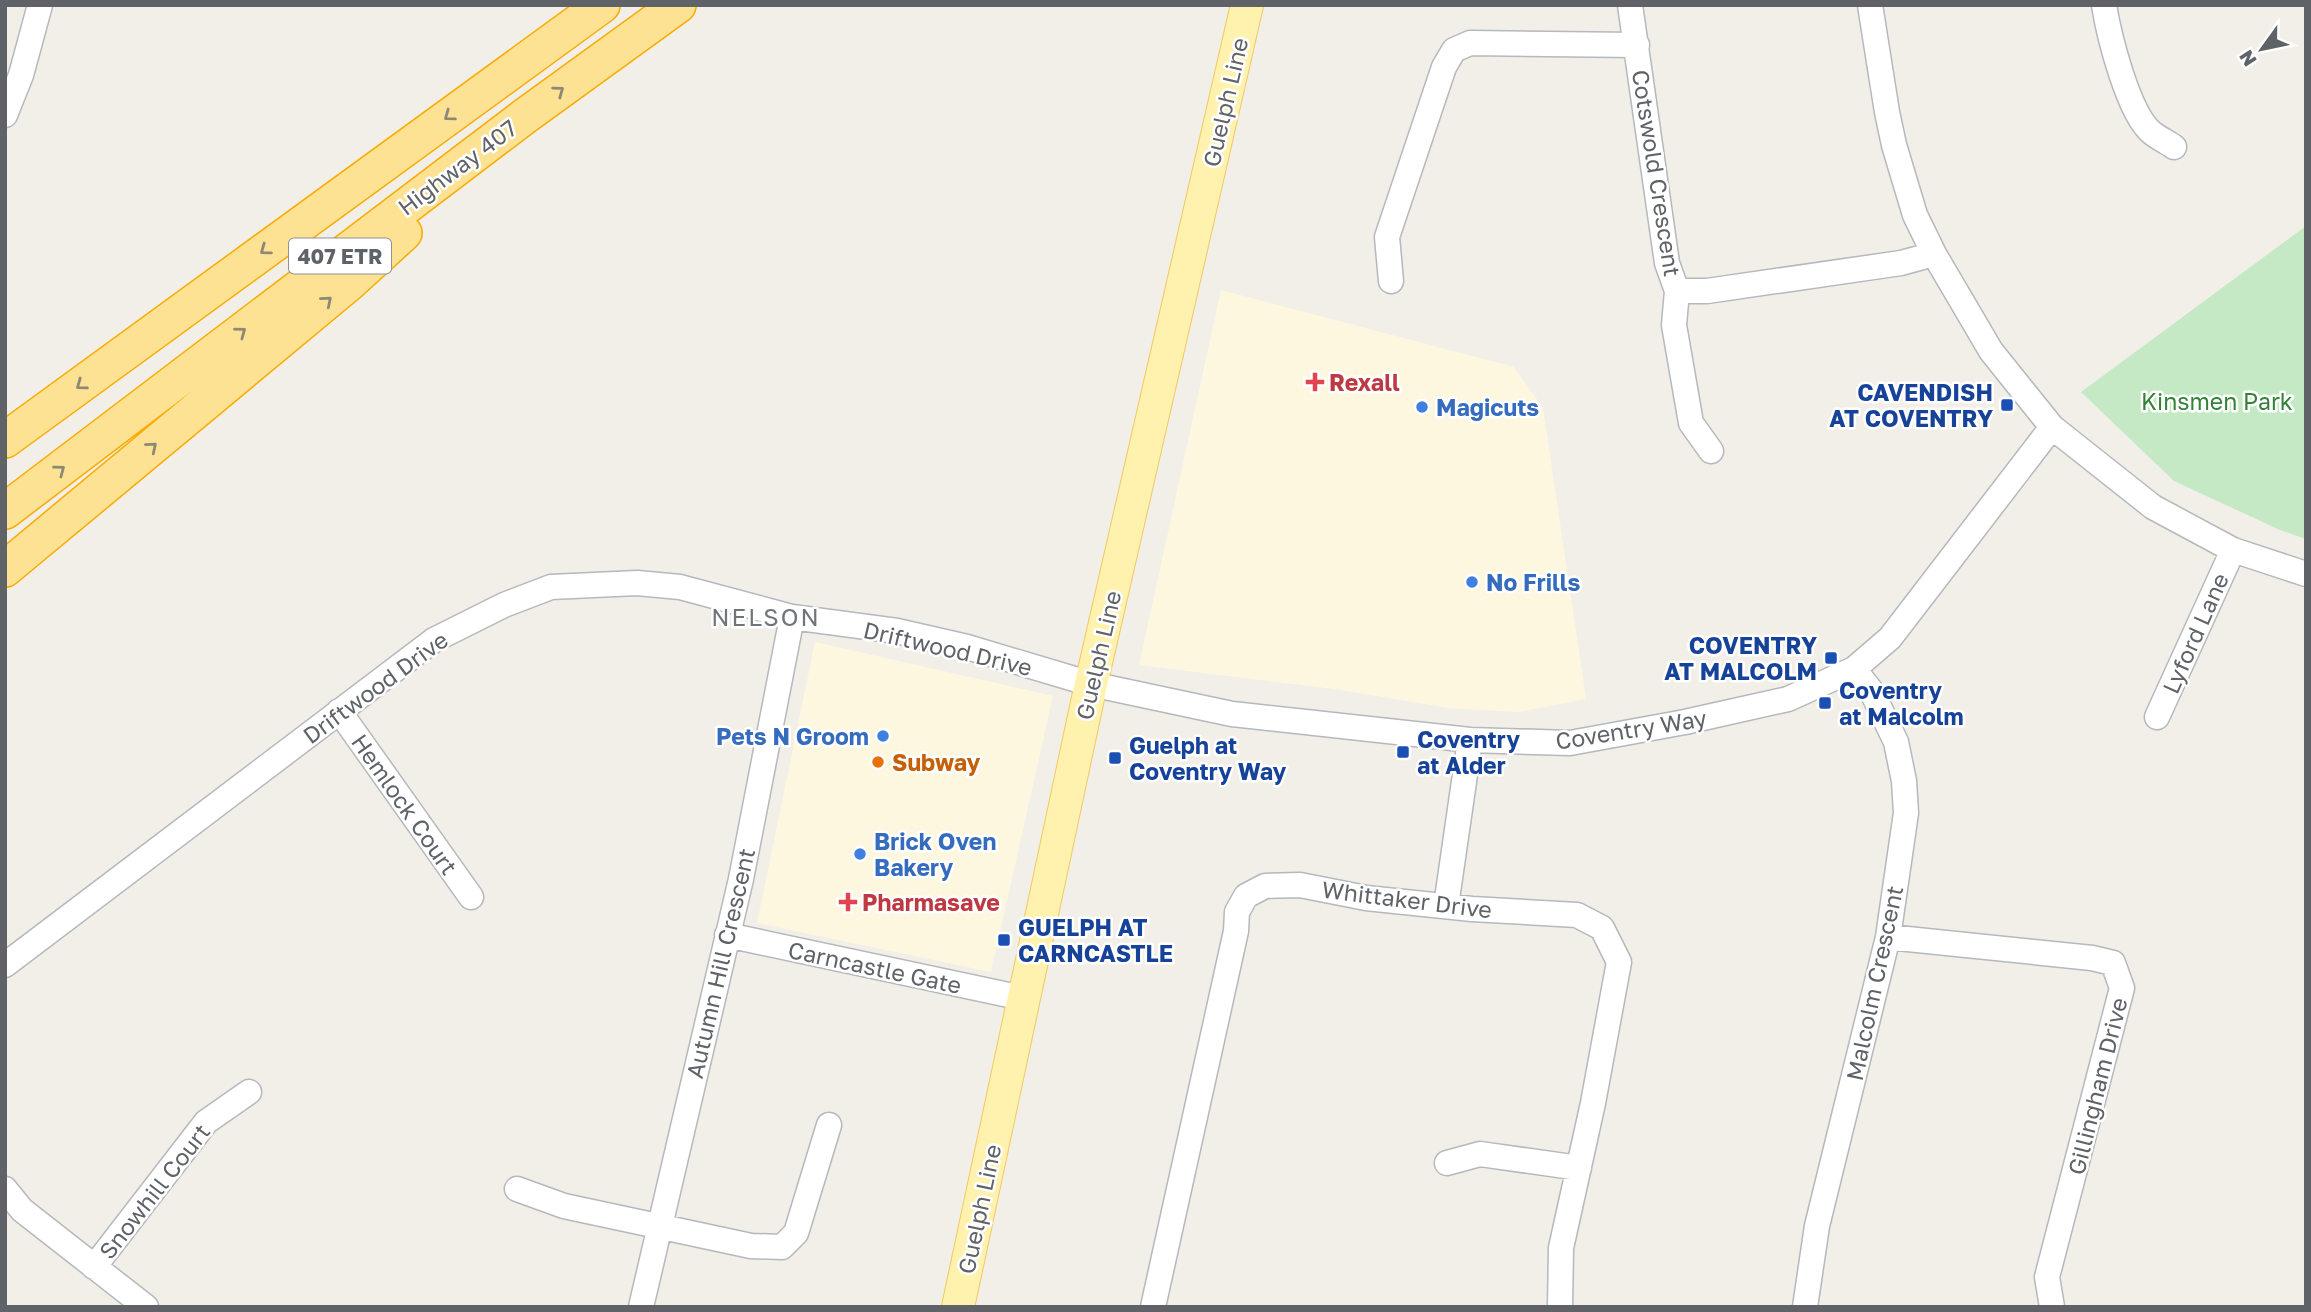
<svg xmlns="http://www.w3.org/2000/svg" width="2311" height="1312" viewBox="0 0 2311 1312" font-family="'Golos Text',sans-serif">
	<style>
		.commercial { fill: #fef7e0 }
		.green { fill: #c5e8c5 }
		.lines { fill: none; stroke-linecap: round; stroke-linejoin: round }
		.minor-casing { stroke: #b5b8bc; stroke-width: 27 }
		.major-casing { stroke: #f2c960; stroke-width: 34 }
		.highway-casing { stroke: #f9ab00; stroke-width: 38 }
		.minor { stroke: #fff; stroke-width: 24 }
		.major { stroke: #fff2af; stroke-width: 32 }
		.highway { stroke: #fde293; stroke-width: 35 }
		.oneway { stroke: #8e8975 }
		.health-dot { fill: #e0444e; stroke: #fff; stroke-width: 2.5 }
		.transit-dot { fill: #1a4fb4; stroke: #fff; stroke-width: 2.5 }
		.shop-dot { fill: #3f7fe0; stroke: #fff; stroke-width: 2.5 }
		.food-dot { fill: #e8710a; stroke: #fff; stroke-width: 2.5 }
		.labels { text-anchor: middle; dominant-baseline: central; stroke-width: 5; stroke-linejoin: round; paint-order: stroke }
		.shield { fill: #fff; stroke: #8f9295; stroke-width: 2 }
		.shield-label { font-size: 21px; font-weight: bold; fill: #5f6368 }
		.street-label { font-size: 23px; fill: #5f6368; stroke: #fff }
		.health-label { font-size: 23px; font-weight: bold; fill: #be3a42; stroke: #fff; text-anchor: start }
		.transit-label { font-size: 23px; font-weight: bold; fill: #164399; stroke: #fff; text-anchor: start }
		.park-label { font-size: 23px; fill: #348238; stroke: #fff }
		.shop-label { font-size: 23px; font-weight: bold; fill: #366cbe; stroke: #fff; text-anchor: start }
		.food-label { font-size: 23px; font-weight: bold; fill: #c56008; stroke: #fff; text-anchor: start }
		.neighbourhood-label { font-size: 24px; letter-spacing: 2px; fill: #70757a; stroke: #fff }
	</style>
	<rect width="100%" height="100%" fill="#f1efe8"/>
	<path class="commercial" d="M1221,290L1514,367L1543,408L1586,699L1519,712L1448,708L1342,690L1139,665Z
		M815,642L1053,696L991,972L757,923Z"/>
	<path class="green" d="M2306,226V539L2280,530L2174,481L2081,392Z"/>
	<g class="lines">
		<defs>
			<path id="minor" d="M1630,5L1667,263L1677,291H1707L1901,263L1934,254
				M1870,5L1887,112L1894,145L1915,215L1934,254L1991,351L2052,427L2153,507L2233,550L2306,574
				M2104,5C2109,36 2128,112 2151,132C2158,138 2167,142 2174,147
				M5,115L21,75L40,5
				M1391,281L1387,237L1444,67L1454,50L1470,43L1637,45
				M1677,291L1674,325L1691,423L1711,451
				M339,711L471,897
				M2157,717L2233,550
				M1446,906L1470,740
				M727,935L1023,998
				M1888,937L2092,958L2113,963L2122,988L2047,1277L2052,1307
				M5,965L434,640L504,605L551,587L637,583L680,587L792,617L897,631L967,647L1091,684L1232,714L1470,740L1570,743L1685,722L1788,699L1854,669L1890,638L2052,427
				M1447,1163L1480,1154L1579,1168
				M5,1189L22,1210L146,1307
				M517,1189L564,1206L751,1246L782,1247L796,1233L829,1125
				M94,1267L206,1122L249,1092
				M641,1307L741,879L792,617
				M1153,1307L1236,931L1237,912L1246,896L1265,886L1300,885L1366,898L1472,909L1577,915L1602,928L1619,962L1593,1103L1561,1248L1560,1307
				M1805,1307L1817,1226L1888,937L1906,813L1904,781L1896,742L1872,692L1854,669"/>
			<path id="major" d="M958,1307L1091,684L1247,5"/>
			<path id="highway" d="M5,440L602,5
				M5,511L525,116L678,5
				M5,569L348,284L404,233"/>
		</defs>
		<use href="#minor" class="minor-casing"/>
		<use href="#major" class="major-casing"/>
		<use href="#highway" class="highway-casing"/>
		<use href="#minor" class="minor"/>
		<use href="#major" class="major"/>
		<use href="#highway" class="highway"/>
	</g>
	<defs><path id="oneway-chevron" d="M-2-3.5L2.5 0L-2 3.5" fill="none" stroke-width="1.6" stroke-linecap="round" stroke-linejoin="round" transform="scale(1.75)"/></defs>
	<g class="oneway">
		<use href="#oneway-chevron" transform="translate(559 91) rotate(-36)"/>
		<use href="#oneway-chevron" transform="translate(449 116) rotate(144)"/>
		<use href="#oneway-chevron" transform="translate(265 250) rotate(144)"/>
		<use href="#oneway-chevron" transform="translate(327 301) rotate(-40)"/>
		<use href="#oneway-chevron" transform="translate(241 332) rotate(-37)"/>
		<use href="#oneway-chevron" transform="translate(81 385) rotate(144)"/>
		<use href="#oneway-chevron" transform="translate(152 447) rotate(-40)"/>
		<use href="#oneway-chevron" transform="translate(60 470) rotate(-37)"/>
	</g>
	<g class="health-dot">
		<path d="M1311.5 371.5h7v7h7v7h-7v7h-7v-7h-7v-7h7z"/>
		<path d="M844.5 891.5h7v7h7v7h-7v7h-7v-7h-7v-7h7z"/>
	</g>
	<g class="transit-dot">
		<rect x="2000" y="398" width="14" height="14" rx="3.5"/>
		<rect x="1824" y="651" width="14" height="14" rx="3.5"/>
		<rect x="1818" y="696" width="14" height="14" rx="3.5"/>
		<rect x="1396" y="745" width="14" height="14" rx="3.5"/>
		<rect x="1108" y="751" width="14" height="14" rx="3.5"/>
		<rect x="997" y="933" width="14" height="14" rx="3.5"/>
	</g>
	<g class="shop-dot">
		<circle cx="1422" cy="407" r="7"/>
		<circle cx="1472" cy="582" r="7"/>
		<circle cx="883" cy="736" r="7"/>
		<circle cx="860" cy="854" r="7"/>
	</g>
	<circle class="food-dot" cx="878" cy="762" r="7"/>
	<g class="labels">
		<rect class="shield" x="289" y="238.5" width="102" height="35" rx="5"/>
		<g class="shield-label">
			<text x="340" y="256">407 ETR</text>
		</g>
		<g class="street-label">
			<text transform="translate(1225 102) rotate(-77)">Guelph Line</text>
			<text transform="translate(457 167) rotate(-37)">Highway 407</text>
			<text transform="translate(1657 173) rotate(81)">Cotswold Crescent</text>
			<text transform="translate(2195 633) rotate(-66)">Lyford Lane</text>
			<text transform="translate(948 648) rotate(13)">Driftwood Drive</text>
			<text transform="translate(1098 655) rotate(-77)">Guelph Line</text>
			<text transform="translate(375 687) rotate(-36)">Driftwood Drive</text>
			<text transform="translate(1631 729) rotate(-9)">Coventry Way</text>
			<text transform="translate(405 804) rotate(55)">Hemlock Court</text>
			<text transform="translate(1407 899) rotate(7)">Whittaker Drive</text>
			<text transform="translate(720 963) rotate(-77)">Autumn Hill Crescent</text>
			<text transform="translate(875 967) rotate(12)">Carncastle Gate</text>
			<text transform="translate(1874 983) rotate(-78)">Malcolm Crescent</text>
			<text transform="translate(2097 1086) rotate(-76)">Gillingham Drive</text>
			<text transform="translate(154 1191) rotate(-52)">Snowhill Court</text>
			<text transform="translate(979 1209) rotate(-78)">Guelph Line</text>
		</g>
		<g class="health-label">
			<text x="1329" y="382">Rexall</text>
			<text x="862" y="902">Pharmasave</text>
		</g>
		<g class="transit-label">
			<text x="1993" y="392" text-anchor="end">CAVENDISH<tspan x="1993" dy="26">AT COVENTRY</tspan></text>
			<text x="1817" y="645" text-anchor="end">COVENTRY<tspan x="1817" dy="26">AT MALCOLM</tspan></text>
			<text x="1839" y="690">Coventry<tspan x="1839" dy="26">at Malcolm</tspan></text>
			<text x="1417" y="739">Coventry<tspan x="1417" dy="26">at Alder</tspan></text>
			<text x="1129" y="745">Guelph at<tspan x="1129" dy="26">Coventry Way</tspan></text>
			<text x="1018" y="927">GUELPH AT<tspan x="1018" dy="26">CARNCASTLE</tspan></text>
		</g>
		<g class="park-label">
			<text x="2217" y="401">Kinsmen Park</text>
		</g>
		<g class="shop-label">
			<text x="1436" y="407">Magicuts</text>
			<text x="1486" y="582">No Frills</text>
			<text x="869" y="736" text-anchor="end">Pets N Groom</text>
			<text x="874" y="841">Brick Oven<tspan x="874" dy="26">Bakery</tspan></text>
		</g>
		<g class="food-label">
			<text x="892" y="762">Subway</text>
		</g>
		<g class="neighbourhood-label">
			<text x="766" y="616">NELSON</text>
		</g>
	</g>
	<rect width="2311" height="1312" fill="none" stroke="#5f6368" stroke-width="14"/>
	<g transform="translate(2262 49) rotate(237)" stroke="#ffffff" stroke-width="5" paint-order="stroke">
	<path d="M0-5L12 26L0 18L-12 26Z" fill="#5f6368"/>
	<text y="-10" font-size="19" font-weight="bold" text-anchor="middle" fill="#5f6368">N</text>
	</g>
</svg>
